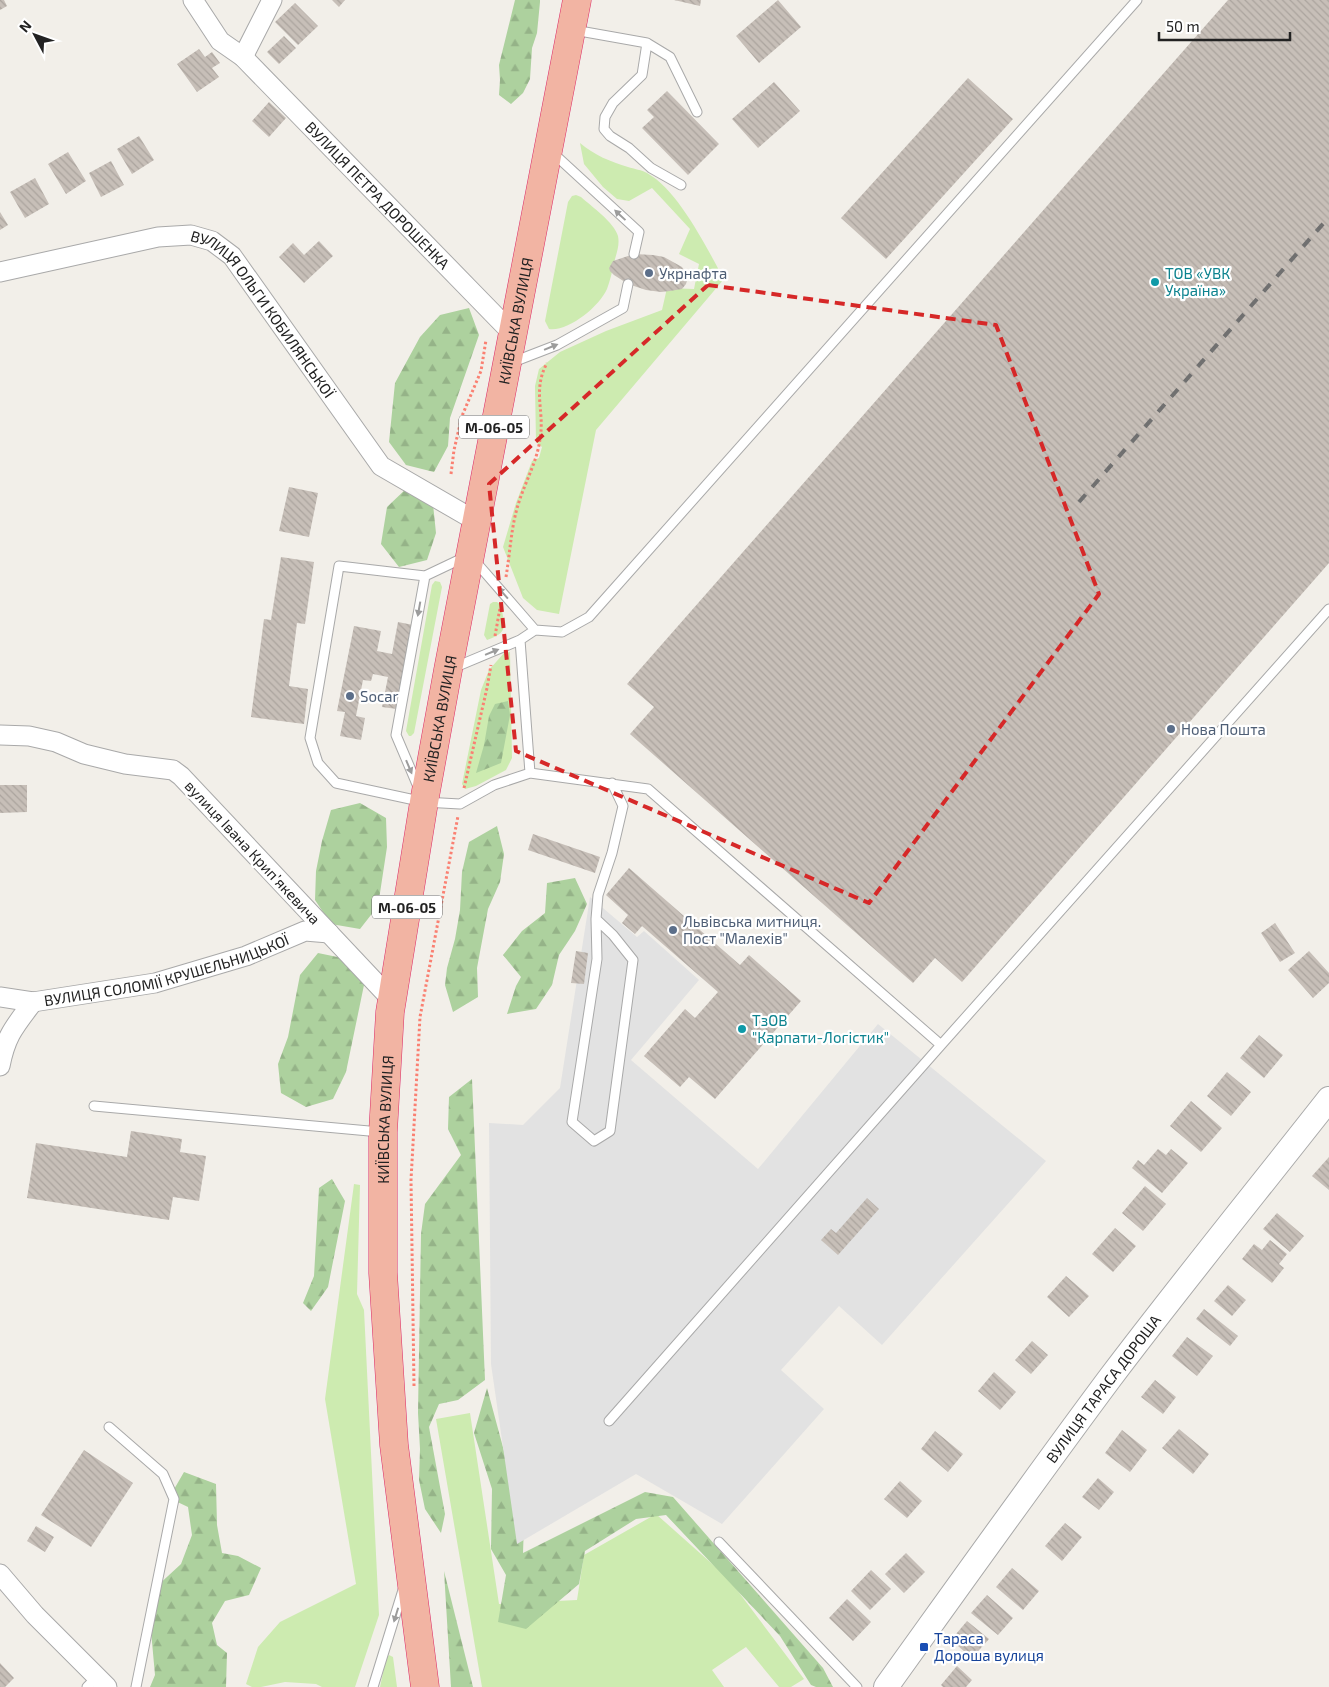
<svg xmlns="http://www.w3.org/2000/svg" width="1329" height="1687" viewBox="0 0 1329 1687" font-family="'Exo 2',sans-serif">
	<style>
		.grass { fill: #cdebb0 }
		.forest { fill: url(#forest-firs) }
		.parking { fill: #e2e2e2 }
		.building { fill: url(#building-back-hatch) }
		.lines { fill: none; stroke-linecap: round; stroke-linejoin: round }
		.service-casing { stroke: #a9a9a9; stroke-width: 11 }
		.minor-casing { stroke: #a9a9a9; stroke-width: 21 }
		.tertiary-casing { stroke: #a9a9a9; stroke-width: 26 }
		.trunk-casing { stroke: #dc2a67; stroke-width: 29 }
		.path { stroke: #fa8072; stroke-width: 3; stroke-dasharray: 2.5 2.5; stroke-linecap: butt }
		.service { stroke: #fff; stroke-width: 9 }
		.minor { stroke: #fff; stroke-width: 19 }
		.tertiary { stroke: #fff; stroke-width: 24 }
		.trunk { stroke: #f2b4a3; stroke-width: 28 }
		.rail { stroke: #707070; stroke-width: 4; stroke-dasharray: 10 10; stroke-linecap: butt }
		.oneway { fill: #9c9c9c }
		.marked { fill: none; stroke: #d62828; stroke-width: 4; stroke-dasharray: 10 6; stroke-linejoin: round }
		.service-dot { fill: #5c6f8a; stroke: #fff; stroke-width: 2 }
		.culture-dot { fill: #0f9aa8; stroke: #fff; stroke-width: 2 }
		.transit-dot { fill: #1a4fb4; stroke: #fff; stroke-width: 2 }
		.labels { text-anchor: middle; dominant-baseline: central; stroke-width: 4.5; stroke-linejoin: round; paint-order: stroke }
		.shield { fill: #fff; stroke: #646464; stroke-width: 1 }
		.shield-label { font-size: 14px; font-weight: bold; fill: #222 }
		.street-label { font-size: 15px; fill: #222; stroke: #fff }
		.service-label { font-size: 15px; fill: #4e5e75; stroke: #fff; text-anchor: start }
		.culture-label { font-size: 15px; fill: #0d838f; stroke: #fff; text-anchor: start }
		.transit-label { font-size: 15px; fill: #164399; stroke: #fff; text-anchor: start }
	</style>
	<defs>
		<pattern id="forest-firs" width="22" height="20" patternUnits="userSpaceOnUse" patternTransform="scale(1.25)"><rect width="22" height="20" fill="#add19e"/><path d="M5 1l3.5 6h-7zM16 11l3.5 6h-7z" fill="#95b388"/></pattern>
		<pattern id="building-back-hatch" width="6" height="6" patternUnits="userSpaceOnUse" patternTransform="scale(1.25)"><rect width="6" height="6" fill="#c7bfb8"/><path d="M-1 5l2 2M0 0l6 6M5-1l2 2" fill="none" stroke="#aba49e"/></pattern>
	</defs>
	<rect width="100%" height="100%" fill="#f2efe9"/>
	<path class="grass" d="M580,143C594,155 611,162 628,167C634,169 642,170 647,173C679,191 706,247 724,279L596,430L559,614L537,610L523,598L503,547L516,503L532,461L539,458L542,447L536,442L535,386L539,369L560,352L606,331L662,310L667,288L694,289L699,264L679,254L690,229L652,188L629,201L617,199L603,187L584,164Z
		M576,195L581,197C592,207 614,222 618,236C620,246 616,254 614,263C612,272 610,281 607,289C599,307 568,332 549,329L545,321L568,202L572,196Z
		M435,581L440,582L442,587L414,733L411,736H409L406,731L432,585Z
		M493,602H497L501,605C504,625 510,632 487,640L484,635L490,604Z
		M510,652L512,758L506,770L476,786L465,789L462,784L481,690L489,670L504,653Z
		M354,1184L360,1185L357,1294L364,1310L379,1615L355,1687H322L316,1684L285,1682L261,1687H252L246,1684L258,1647L280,1622L356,1584L325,1399Z
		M470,1413L499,1604L577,1600L584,1555L656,1514L728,1578L804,1679L791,1687H779L746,1647L712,1670L724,1687H482L436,1419Z
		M389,1655L393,1657L397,1687H380L386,1659Z"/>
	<path class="forest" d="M515,0H540V2L537,33L532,48L530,79L523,93L511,104L499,95L500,80L499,65Z
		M469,308L479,335L450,418L448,446L434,472L406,465L389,442L395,383L420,337L440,315Z
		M408,487L433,504L436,533L427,560L399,567L381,544L387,507Z
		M508,701L510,715L501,763L476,773L484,745L489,716L495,704Z
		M360,803L386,818L387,847L378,906L360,929L331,924L315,900L316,871L322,841L331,810Z
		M497,826L504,854L500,882L488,909L477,968L478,997L453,1012L445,985L447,968L455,939L460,910L462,872L469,842Z
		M575,878L587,904L575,931L559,955L552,985L536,1009L507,1014L516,986L521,977L503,955L522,931L545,913L547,883Z
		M318,953L347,959L364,985L346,1072L333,1099L306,1107L281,1093L278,1064L288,1037L300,975Z
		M472,1079L485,1380L458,1400L439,1404L429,1427L445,1514L441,1533L425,1509L419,1480L420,1449L418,1413L421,1234L425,1204L461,1155L448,1129L449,1097Z
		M332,1179L345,1201L328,1287L311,1311L303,1303L314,1276L319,1188Z
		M487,1388L524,1525L523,1553L645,1492L673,1497L823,1668L833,1687H816L811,1685L780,1636L666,1515L636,1519L585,1551L579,1584L526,1629L498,1622L506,1575L491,1549L492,1489L474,1433Z
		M184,1472L216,1484L217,1525L222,1553L238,1556L261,1568L249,1595L225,1601L212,1623L217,1645L227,1653L226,1687H150L155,1675L151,1631L155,1588L181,1564L192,1535L188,1507L169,1498Z
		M444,1571L473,1687H451Z"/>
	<path class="parking" d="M590,897L637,937L644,931L699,980L631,1060L758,1169L878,1024L1046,1161L882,1345L839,1306L781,1370L824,1409L722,1524L636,1474L517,1544L491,1364L489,1123L523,1125L560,1088Z"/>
	<path class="building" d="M0,0H4L7,6L0,10Z
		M332,0H345L339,7Z
		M674,0H701L700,6Z
		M778,0L801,27L759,63L736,36Z
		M1228,0H1329V563L962,982L935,958L913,983L630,734L654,707L627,684Z
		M295,3L318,26L298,45L275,22Z
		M284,36L296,48L279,64L267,52Z
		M199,49L205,57L212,52L220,63L212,68L219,77L197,92L177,64Z
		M968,78L1013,119L886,259L841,218Z
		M774,82L800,111L758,148L732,119Z
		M667,91L719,144L688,175L642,128L654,117L647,110Z
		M269,102L286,118L269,137L252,121Z
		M139,136L154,160L132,174L117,149Z
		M68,152L86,181L66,194L48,164Z
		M111,161L124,185L101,197L89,173Z
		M35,178L49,204L25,218L10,192Z
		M0,212L8,225L0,230Z
		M319,241L333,256L304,283L279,257L293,243L304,255Z
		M634,254L653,255L664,257L682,267L688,276L686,284L682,289L670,291L661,292L646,290L628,284L614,275L610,271L609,268L613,261Z
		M289,487L318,493L309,537L279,531Z
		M281,557L314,562L305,624L297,623L289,686L308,689L304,724L251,717L264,619L271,620Z
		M398,622L413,625L397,709L382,707L388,677L373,674L371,681L363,680L356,716L365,718L361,740L340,736L345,712L337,711L354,626L381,631L377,651L392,654Z
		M0,785H27V812L0,813Z
		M533,834L600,857L595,873L528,850Z
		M629,868L740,965L749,955L801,1001L715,1099L689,1077L680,1087L644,1056L685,1009L695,1018L718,992L642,926L635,934L622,923L628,915L606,895Z
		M1275,923L1295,953L1280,962L1261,933Z
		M576,951L588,953L584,984L571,983Z
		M1309,951L1329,973V983L1313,998L1288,970Z
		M1259,1035L1283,1055L1264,1078L1240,1058Z
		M1227,1072L1251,1092L1231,1116L1207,1096Z
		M1191,1101L1222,1128L1201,1152L1170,1126Z
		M131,1131L182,1139L180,1152L206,1156L199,1201L173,1197L169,1220L27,1198L36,1143L127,1157Z
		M1158,1149L1166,1155L1171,1149L1188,1163L1162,1193L1132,1168L1138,1160L1144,1165Z
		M1329,1157V1190L1312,1176Z
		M1145,1186L1166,1204L1143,1231L1122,1213Z
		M867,1198L879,1209L838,1255L821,1240L831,1229L836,1233Z
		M1277,1213L1304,1236L1290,1252L1263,1229Z
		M1115,1228L1136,1246L1113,1272L1092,1254Z
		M1270,1240L1287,1254L1279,1264L1284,1268L1272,1283L1242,1259L1254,1244L1262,1250Z
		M1066,1276L1089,1296L1069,1317L1047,1297Z
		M1228,1285L1246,1300L1232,1316L1214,1301Z
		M1204,1309L1238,1336L1230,1346L1196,1319Z
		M1187,1337L1213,1356L1197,1376L1172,1356Z
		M1032,1341L1048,1355L1031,1374L1015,1360Z
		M994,1372L1016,1392L1000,1410L978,1391Z
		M1155,1380L1176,1397L1163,1414L1141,1397Z
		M1179,1429L1209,1454L1193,1474L1162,1448Z
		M1122,1430L1147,1450L1130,1472L1105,1453Z
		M935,1431L963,1454L948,1472L921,1449Z
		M84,1450L133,1483L91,1547L41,1515Z
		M1098,1478L1114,1492L1099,1510L1082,1497Z
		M900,1481L922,1501L907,1518L884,1499Z
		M1065,1523L1082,1537L1062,1561L1045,1546Z
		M36,1526L54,1537L45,1552L27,1541Z
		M906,1553L925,1572L904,1593L885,1574Z
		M1012,1568L1039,1591L1023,1610L996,1587Z
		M871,1570L891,1589L870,1610L851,1591Z
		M987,1595L1013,1618L998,1635L971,1613Z
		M847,1599L871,1622L853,1641L829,1618Z
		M967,1621L989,1639L972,1658L951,1640Z
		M0,1663L14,1678L5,1687H0Z
		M957,1666L972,1680L966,1687H943L941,1685Z"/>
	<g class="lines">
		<defs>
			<path id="service" d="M574,30L647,43L642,75L613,103L605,117L604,129L610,136L629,148L651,168L681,185
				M647,43L670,57L697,112
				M553,153L639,232L634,254
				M513,362L557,345L623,308L628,284
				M475,561L535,630
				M425,576L339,566L310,738L318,763L336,783L424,802L460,804L494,785L530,773L648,789L941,1045
				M520,640L530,773
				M453,668L520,640L535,630L562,632L589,617L1137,0
				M419,789L396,735L425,576L465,557
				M596,919L613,935L633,960L610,1131L594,1141L572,1122L597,959L596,919L598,895L612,853L623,806L612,783
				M94,1106L380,1132
				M609,1421L941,1045L1329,609
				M109,1427L163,1474L174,1499L136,1687
				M719,1542L857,1687
				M87,1687L97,1677
				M373,1687L403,1590"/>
			<g id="minor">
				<path id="s1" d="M193,0L220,41L243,57L512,333"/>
				<path d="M243,57L272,0"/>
				<path id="s2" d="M0,272L158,237L191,235L212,241L232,256L381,466L476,521"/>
				<path d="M0,735L29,736L56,742L84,754L125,764L173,770L181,776L391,999"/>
				<path id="s3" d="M0,997L33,1002L155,983L246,956L305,931L329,933"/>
				<path d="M0,1066C6,1035 15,1026 33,1002"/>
				<path d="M0,1574L35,1615L107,1687"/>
			</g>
			<g id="tertiary">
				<path id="s4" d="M886,1687C960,1584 1034,1480 1110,1378C1181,1284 1256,1192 1329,1099"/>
			</g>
			<g id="trunk">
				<path id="s5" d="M425,1687L394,1445L383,1273V1132L390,1012L424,802L448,670L577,0"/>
			</g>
		</defs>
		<use href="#service" class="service-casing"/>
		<use href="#minor" class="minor-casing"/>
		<use href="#tertiary" class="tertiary-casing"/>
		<use href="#trunk" class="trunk-casing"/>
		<path class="path" d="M451,474L454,450L462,416L481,371L486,340
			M506,577C510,553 511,528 518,505C525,482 537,462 540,439C545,411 532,391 547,363
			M495,636L500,608
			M464,788L487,688L491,665
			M414,1386L411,1180L420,1017L458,816"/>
		<use href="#service" class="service"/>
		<use href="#minor" class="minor"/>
		<use href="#tertiary" class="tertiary"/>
		<use href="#trunk" class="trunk"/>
		<path class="rail" d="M1079,502L1329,217"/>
	</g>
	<defs><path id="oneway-solid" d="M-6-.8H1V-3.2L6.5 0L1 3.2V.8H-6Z" transform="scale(1.25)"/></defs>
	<g class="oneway">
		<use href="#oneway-solid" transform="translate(620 215) rotate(-137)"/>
		<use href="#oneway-solid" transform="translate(551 347) rotate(-22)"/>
		<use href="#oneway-solid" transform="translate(503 593) rotate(-131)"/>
		<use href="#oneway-solid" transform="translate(419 609) rotate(100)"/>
		<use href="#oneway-solid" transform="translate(492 652) rotate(-22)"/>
		<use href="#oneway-solid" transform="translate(409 767) rotate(67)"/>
		<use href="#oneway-solid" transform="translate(396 1615) rotate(107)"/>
	</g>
	<path class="marked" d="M708,285L996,325L1099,594L869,903L516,751L489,484Z"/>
	<g class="service-dot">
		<circle cx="649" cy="273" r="5"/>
		<circle cx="350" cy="696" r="5"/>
		<circle cx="1171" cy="729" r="5"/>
		<circle cx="673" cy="930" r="5"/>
	</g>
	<g class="culture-dot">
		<circle cx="1155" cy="282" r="5"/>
		<circle cx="742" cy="1029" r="5"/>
	</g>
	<rect class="transit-dot" x="919" y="1642" width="10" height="10" rx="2.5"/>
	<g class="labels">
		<g class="shield">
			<rect x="459" y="415.5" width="70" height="23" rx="4"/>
			<rect x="372" y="895.5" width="70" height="23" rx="4"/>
		</g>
		<g class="shield-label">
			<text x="494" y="427">М-06-05</text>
			<text x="407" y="907">М-06-05</text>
		</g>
		<g class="street-label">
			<text stroke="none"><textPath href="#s1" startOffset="270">ВУЛИЦЯ ПЕТРА ДОРОШЕНКА</textPath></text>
			<text stroke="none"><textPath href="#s2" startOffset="304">ВУЛИЦЯ ОЛЬГИ КОБИЛЯНСЬКОЇ</textPath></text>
			<text stroke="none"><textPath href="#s5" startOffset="1380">КИЇВСЬКА ВУЛИЦЯ</textPath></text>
			<text stroke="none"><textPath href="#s5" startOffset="975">КИЇВСЬКА ВУЛИЦЯ</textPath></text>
			<text transform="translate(253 852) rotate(47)">вулиця Івана Крипʼякевича</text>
			<text stroke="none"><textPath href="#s3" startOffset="171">ВУЛИЦЯ СОЛОМІЇ КРУШЕЛЬНИЦЬКОЇ</textPath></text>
			<text stroke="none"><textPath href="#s5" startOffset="570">КИЇВСЬКА ВУЛИЦЯ</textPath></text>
			<text stroke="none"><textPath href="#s4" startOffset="369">ВУЛИЦЯ ТАРАСА ДОРОША</textPath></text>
		</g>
		<g class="service-label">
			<text x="659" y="273">Укрнафта</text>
			<text x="360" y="696">Socar</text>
			<text x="1181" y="729">Нова Пошта</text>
			<text x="683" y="921">Львівська митниця.<tspan x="683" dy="17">Пост "Малехів"</tspan></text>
		</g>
		<g class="culture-label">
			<text x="1165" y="273">ТОВ «УВК<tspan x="1165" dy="17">Україна»</tspan></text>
			<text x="752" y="1020">ТзОВ<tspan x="752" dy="17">"Карпати-Логістик"</tspan></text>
		</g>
		<g class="transit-label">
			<text x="934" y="1638">Тараса<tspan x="934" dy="17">Дороша вулиця</tspan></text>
		</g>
	</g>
	<g transform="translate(35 35) rotate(311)" stroke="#ffffff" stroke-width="4" paint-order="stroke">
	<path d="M0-4L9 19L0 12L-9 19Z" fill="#222222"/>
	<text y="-8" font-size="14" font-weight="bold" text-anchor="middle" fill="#222222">N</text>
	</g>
	<path d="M1159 32v8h131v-8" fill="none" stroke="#222222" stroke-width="2.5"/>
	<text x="1166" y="32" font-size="15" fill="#222222" stroke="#ffffff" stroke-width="4" paint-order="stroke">50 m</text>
</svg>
